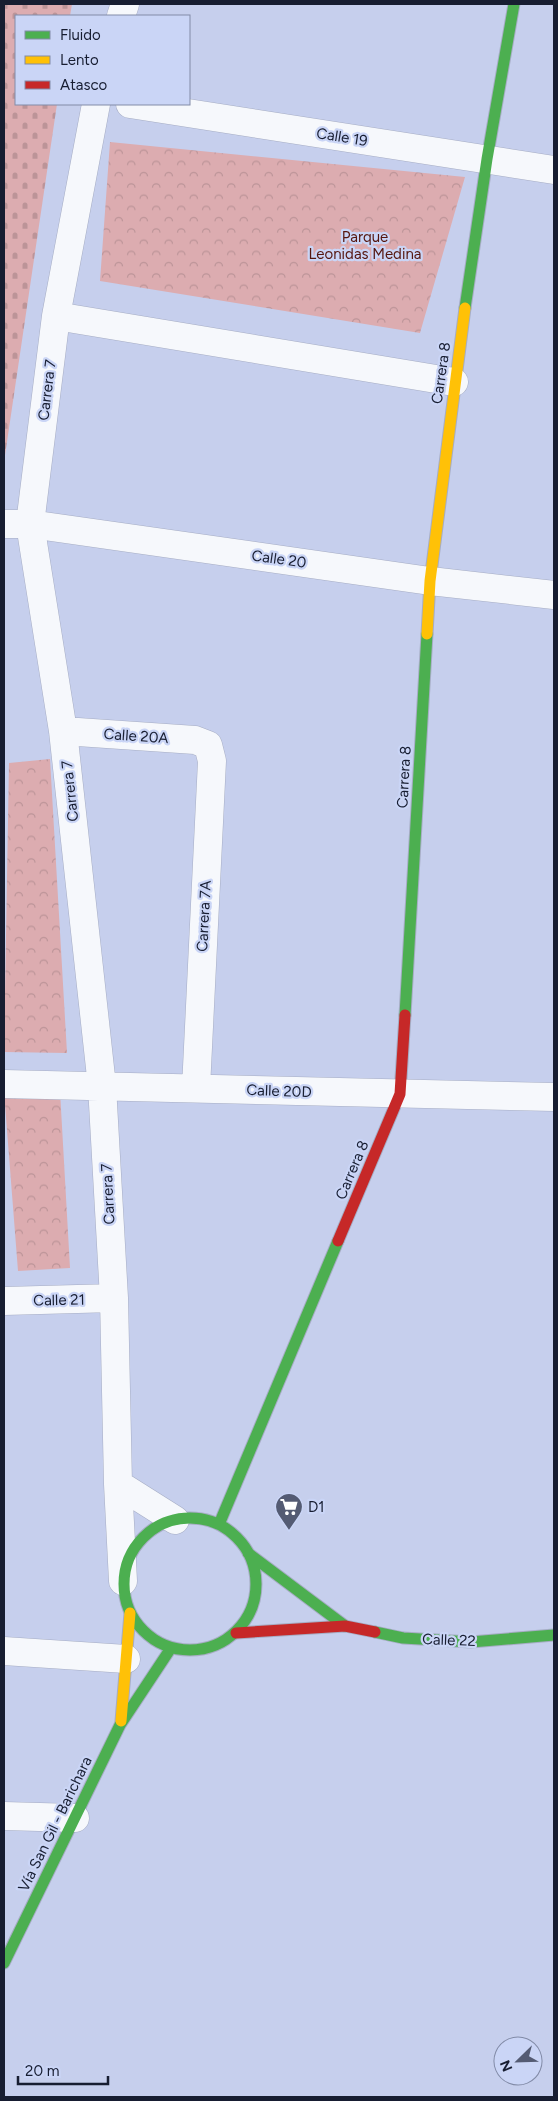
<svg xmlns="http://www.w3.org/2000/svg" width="558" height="2101" viewBox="0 0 558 2101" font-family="Figtree,sans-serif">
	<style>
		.cemetery { fill: url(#cemetery-stones) }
		.park { fill: url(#park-crowns) }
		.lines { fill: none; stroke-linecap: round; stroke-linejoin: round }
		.street-casing { stroke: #a6adc4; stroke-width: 29 }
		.fast-casing { stroke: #a6adc4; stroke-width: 13 }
		.slow-casing { stroke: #a6adc4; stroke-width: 13 }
		.jam-casing { stroke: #a6adc4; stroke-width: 13 }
		.street { stroke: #f6f8fc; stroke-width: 28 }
		.fast { stroke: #4caf50; stroke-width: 11 }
		.slow { stroke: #ffc107; stroke-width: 11 }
		.jam { stroke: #c62828; stroke-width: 11 }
		.labels { text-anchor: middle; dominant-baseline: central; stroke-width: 4.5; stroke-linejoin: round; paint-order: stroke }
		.street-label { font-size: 15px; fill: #171d31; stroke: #cad5f6 }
		.park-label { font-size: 15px; fill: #55160e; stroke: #cad5f6 }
		.poi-label { font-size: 15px; fill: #171d31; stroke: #cad5f6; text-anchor: start }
	</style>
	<defs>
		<pattern id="cemetery-stones" width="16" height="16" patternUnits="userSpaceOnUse" patternTransform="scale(1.25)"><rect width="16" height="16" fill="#dcacb0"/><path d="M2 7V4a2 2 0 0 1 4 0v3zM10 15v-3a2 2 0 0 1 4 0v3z" fill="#bc9498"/></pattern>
		<pattern id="park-crowns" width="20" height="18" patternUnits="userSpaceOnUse" patternTransform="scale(1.25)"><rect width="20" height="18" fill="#dcacb0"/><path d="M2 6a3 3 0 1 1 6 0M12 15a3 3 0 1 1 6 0" fill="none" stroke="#bc9498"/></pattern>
	</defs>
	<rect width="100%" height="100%" fill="#c6cfed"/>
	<path class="cemetery" d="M4,4H72L70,16H16V104H57L4,462Z"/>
	<path class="park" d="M110,142L465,177L420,333L100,281Z
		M50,759L67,1053L4,1052L9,763Z
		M60,1091L70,1268L18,1271L4,1092Z"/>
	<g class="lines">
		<defs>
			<path id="street" d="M121,16L125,4
				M96,104L56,316L30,524L63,731L102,1086L114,1298L118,1484L123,1581
				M130,104L554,170
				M56,316L454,382
				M4,524H30L430,581L554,595
				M63,731L195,740L208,745L212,761L196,1088
				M4,1084L554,1097
				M4,1301L114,1298
				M118,1484L175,1520
				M4,1651L126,1659
				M4,1816L75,1818"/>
			<path id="fast" d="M465,308L487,159L514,4
				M405,1015L427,634
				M124 1584a66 66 0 1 1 132 0a66 66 0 1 1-132 0Z
				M220,1522L338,1241
				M248,1553L345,1626
				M375,1632L403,1638L471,1642L554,1635
				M4,1963L120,1725L171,1648"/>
			<path id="slow" d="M427,634L430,581L465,308
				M121,1721L130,1613"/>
			<path id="jam" d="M338,1241L400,1094L405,1015
				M236,1633L345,1626L375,1632"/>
		</defs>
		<use href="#street" class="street-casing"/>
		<use href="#fast" class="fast-casing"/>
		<use href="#slow" class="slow-casing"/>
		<use href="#jam" class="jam-casing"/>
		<use href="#street" class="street"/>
		<use href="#fast" class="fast"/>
		<use href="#slow" class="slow"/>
		<use href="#jam" class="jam"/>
	</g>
	<defs>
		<symbol id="supermarket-pin" viewBox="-11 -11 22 30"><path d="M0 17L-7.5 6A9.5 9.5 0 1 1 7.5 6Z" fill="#545b73" stroke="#cad5f6"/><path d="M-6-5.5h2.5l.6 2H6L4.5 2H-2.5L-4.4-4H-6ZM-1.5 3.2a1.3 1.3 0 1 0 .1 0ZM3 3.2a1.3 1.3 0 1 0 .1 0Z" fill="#fff"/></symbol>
	</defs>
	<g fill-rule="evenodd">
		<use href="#supermarket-pin" x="273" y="1491" width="32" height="43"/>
	</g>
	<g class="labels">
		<g class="street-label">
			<text transform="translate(342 137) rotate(9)">Calle 19</text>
			<text transform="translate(441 373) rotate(-82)">Carrera 8</text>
			<text transform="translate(47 390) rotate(-83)">Carrera 7</text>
			<text transform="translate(279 559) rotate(8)">Calle 20</text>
			<text transform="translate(136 736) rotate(4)">Calle 20A</text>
			<text transform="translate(404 777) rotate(-87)">Carrera 8</text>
			<text transform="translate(70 791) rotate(-96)">Carrera 7</text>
			<text transform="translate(204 916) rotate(-87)">Carrera 7A</text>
			<text transform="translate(279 1091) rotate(2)">Calle 20D</text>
			<text transform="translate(352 1170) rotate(-67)">Carrera 8</text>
			<text transform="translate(108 1194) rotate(-93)">Carrera 7</text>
			<text transform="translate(59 1300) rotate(-1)">Calle 21</text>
			<text transform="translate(449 1640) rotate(2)">Calle 22</text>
			<text transform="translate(55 1824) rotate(-64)">Vía San Gil - Barichara</text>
		</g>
		<g class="park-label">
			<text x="365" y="237">Parque<tspan x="365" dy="17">Leonidas Medina</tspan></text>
		</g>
		<g class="poi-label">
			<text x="308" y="1507">D1</text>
		</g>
	</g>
	<rect width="558" height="2101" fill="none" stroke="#171d31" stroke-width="10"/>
	<rect x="15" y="15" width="175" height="90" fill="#cad5f6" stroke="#828ba7"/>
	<rect x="25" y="31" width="25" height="8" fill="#4caf50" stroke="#828ba7"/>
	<text x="60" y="40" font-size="15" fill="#171d31">Fluido</text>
	<rect x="25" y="56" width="25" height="8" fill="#ffc107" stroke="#828ba7"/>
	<text x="60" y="65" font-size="15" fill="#171d31">Lento</text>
	<rect x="25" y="81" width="25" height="8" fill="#c62828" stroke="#828ba7"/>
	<text x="60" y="90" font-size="15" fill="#171d31">Atasco</text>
	<g transform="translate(518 2061) rotate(247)"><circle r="24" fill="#cad5f6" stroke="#828ba7"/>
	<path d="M0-4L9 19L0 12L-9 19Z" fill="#545b73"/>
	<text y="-8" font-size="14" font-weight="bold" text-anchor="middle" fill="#171d31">N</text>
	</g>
	<path d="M18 2076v8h90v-8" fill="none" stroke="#171d31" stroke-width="2.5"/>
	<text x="25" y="2076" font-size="15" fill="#171d31" stroke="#cad5f6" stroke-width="4" paint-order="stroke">20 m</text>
</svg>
